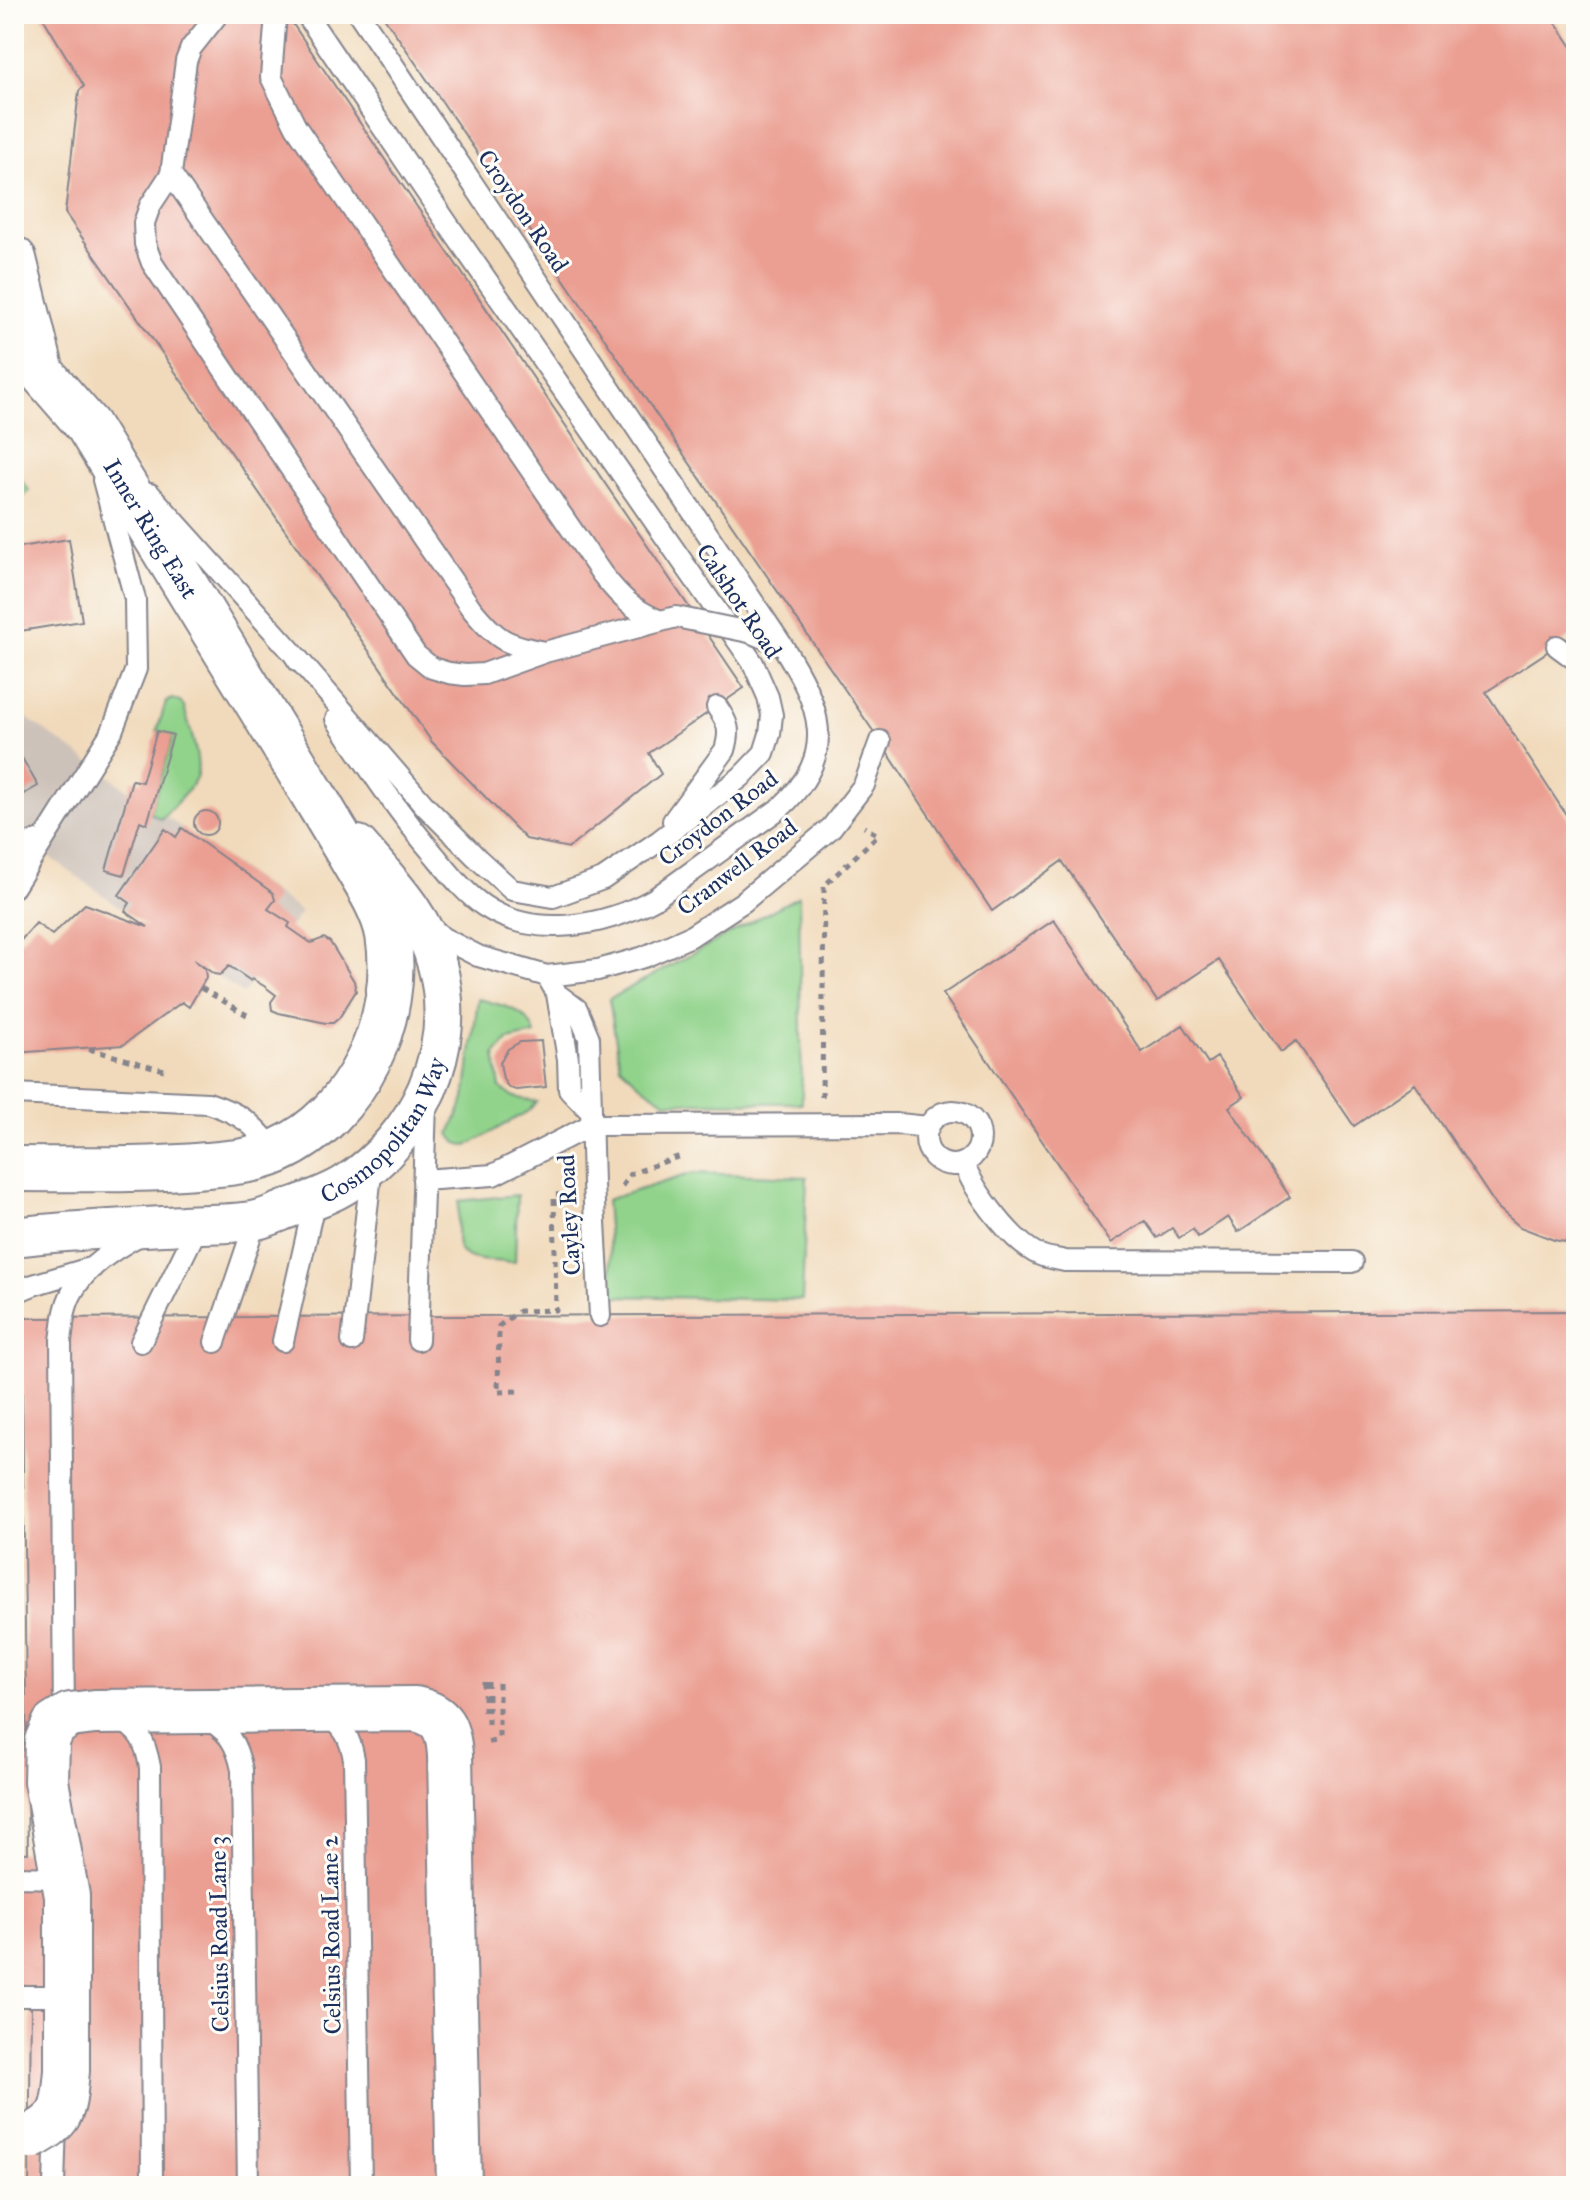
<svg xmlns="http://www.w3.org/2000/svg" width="1590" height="2200" viewBox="0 0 1590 2200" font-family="'IM FELL Great Primer',serif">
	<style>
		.industrial { fill: #cdc2b9 }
		.green { fill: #91d38b; stroke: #568174; stroke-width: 2 }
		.building { fill: #eb9f92 }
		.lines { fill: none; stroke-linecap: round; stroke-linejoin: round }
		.service-casing { stroke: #86848c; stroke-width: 24 }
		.minor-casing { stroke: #86848c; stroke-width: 42 }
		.tertiary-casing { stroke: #86848c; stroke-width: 48 }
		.path { stroke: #86848c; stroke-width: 5; stroke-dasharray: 6 6; stroke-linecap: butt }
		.service { stroke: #fff; stroke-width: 20 }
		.minor { stroke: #fff; stroke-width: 38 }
		.tertiary { stroke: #fff; stroke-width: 44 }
		.service-bridge-casing { stroke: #86848c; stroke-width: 24; stroke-linecap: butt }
		.tertiary-bridge-casing { stroke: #86848c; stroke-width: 48; stroke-linecap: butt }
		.path-bridge { stroke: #86848c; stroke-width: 5; stroke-dasharray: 6 6; stroke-linecap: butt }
		.service-bridge { stroke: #fff; stroke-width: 20 }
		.tertiary-bridge { stroke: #fff; stroke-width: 44 }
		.labels { text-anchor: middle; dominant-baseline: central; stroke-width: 6; stroke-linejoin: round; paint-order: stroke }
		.street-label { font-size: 24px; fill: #1b2f5e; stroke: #fdfcf7 }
	</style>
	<rect width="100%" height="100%" fill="#fdfcf7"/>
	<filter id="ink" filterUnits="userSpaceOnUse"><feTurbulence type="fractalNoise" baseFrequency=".0125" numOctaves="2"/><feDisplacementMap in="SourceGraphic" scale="16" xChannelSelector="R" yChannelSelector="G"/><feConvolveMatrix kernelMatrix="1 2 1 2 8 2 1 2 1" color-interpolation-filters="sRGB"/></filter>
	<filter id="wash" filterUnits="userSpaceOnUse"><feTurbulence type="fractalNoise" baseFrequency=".006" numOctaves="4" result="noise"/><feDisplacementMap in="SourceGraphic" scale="32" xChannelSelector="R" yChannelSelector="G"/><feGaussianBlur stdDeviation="1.8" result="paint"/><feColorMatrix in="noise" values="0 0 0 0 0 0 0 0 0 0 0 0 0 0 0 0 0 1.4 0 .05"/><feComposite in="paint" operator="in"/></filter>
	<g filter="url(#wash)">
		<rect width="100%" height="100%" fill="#f1dabb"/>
		<path class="industrial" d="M14,709L301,912L243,994L14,832Z"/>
		<path class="green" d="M14,471L29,490L17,505H14Z
			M172,699L180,702L184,707C188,723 201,759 197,775C193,788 171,808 161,819L150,813L173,736L157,731L166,702Z
			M799,896L802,1103L666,1102L639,1083L620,1066L609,999Z
			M478,999C501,1005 528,1009 535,1034L508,1040L495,1054L500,1088L514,1097L537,1102L530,1110L467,1146L457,1143L450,1134L465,1099Z
			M693,1173L807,1177L802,1300L613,1296L606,1200Z
			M517,1195L515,1262C501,1261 462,1264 458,1246C455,1233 459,1215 459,1201Z"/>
		<g id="blocks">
			<path class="building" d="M45,14H153L156,19L163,14H286L744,688L649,753L661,774L569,848L526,839L432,742L65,213L79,91L84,86L42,16Z
				M382,14H1550L1576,53V633L1486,692L1576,830V1244L1554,1240L1520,1227L1497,1207L1415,1084L1354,1126L1296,1041L1281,1052L1219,960L1157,1001L1062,861L992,911L880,741Z
				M69,539L82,621L14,632V548Z
				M157,731L173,735L147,824L140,821L124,875L106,870L132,780L142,782Z
				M14,744L38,786L24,794L14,776Z
				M194 823a12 12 0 1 1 24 0a12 12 0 1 1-24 0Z
				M182,828L273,893L275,900L268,909L290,923L288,927L311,943L324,938L330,942L354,981L356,991L339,1018L333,1023H326L279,1013L272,1010L271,1002L276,995L264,986L252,979L251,981L229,966L220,975L214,974L194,960L205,969L206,978L189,1007L182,1002L123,1045L14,1053V948L36,923L52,935L85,904L148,927L125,911L130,903L119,895L165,829L176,837Z
				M1054,920L1142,1052L1183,1025L1208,1063L1217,1057L1244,1097L1229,1107L1290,1197L1238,1232L1228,1217L1198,1237L1193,1229L1179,1238L1172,1228L1157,1238L1145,1221L1111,1243L943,994Z
				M541,1041L546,1087L516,1090L508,1087L503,1079L500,1063L508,1049L520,1042Z
				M1576,1311V2186H29L31,2006H14V1852L28,1853L21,1318Z"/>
		</g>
	</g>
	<g filter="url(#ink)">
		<use href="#blocks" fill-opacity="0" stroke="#86848c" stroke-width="2"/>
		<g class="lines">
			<defs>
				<path id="service" d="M150,494L293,653L299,662
					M1557,646L1576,660
					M293,653L426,807L478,859L512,890L553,897L603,879L659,841L741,777L764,753L770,734L772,715L768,697L753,663L447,223L306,14
					M336,719C368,767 399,814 437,858C451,875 466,894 484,906C535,940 605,926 654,899L780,808C840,753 820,705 782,645
					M673,821L725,750C731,730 728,723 717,707
					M14,847L42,840
					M14,887L112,731L136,669L135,599L103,480
					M429,925L443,938L478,956L547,976L598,970L644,957L691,936L743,902L831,828L864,785L880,741
					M547,976L557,994L577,1009L589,1038L593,1184L600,1316
					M557,994L568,1059L569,1089L591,1112
					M14,1094L208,1103C244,1115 252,1123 276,1152
					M926 1138a27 27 0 1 1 54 0a27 27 0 1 1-54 0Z
					M964,1163C973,1190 1013,1244 1040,1255C1047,1258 1057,1259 1065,1261L1352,1262
					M423,1180L493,1175L591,1125L899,1124L928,1127
					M14,1293L33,1285L93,1267
					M418,1340L426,1104
					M283,1341L315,1199
					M352,1341L372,1165
					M141,1342L199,1224
					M215,1342L256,1220
					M64,1721L61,1340C63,1329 63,1318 66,1308C75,1274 110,1251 140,1235
					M54,2186L56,2121"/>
				<g id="minor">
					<path id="s1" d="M14,1237C70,1230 127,1228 183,1225C207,1223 233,1225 256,1220C267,1218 279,1212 290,1208C309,1201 329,1195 346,1184C418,1138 460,1049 437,965C425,917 389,881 358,845"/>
				</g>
				<g id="tertiary">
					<path id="s2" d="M14,259L42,373L88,426C156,538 224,650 293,761C312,792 330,823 349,854C363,879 383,907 388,935C402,1018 357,1116 278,1151C256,1161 230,1163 207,1165C143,1171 78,1169 14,1169"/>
					<path d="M454,1961L459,2186"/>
				</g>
			</defs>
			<use href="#service" class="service-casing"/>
			<use href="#minor" class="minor-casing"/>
			<use href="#tertiary" class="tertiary-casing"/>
			<path class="path" d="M201,988L247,1015
				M89,1049L164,1070
				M822,1097L824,886L878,835L864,827
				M622,1186L630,1174L683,1155
				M517,1391L498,1392L499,1326L519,1311L556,1310L554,1195L568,1194
				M484,1682V1712
				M488,1682V1724
				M499,1683V1741"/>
			<use href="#service" class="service"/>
			<use href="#minor" class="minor"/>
			<use href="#tertiary" class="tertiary"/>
			<defs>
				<path id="service-bridge" d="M218,14L191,48L186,61L171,174L150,206L144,223L145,244L152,263L416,655L432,668L449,673L465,675L484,674L545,652L676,617L749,632L782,645
					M276,14L271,77L296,127L602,574C621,598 632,609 660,621
					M359,14L782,645
					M171,174L471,608C496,639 505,645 545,652
					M326,1715C344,1726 350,1738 354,1759L361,2186
					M118,1718C141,1732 145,1741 150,1767L152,2186
					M203,1718C228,1728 237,1745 242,1770L248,2186
					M14,1877L63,1878
					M14,1996H67"/>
				<path id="tertiary-bridge" d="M30,2137C66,2119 63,2108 67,2071V1896L46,1781L47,1741L54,1725L70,1715L95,1712L415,1709C443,1715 448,1728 450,1755L454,1961"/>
			</defs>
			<use href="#service-bridge" class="service-bridge-casing"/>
			<use href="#tertiary-bridge" class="tertiary-bridge-casing"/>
			<path class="path-bridge" d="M488,1742L499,1741"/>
			<use href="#service-bridge" class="service-bridge"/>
			<use href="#tertiary-bridge" class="tertiary-bridge"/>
		</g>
	</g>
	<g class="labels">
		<g class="street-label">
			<text transform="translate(523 211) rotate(56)">Croydon Road</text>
			<text stroke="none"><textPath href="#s2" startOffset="308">Inner Ring East</textPath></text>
			<text transform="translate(739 601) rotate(56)">Calshot Road</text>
			<text transform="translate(718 818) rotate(-37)">Croydon Road</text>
			<text transform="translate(737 867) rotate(-37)">Cranwell Road</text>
			<text stroke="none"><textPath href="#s1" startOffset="406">Cosmopolitan Way</textPath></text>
			<text transform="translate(569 1215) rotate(-93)">Cayley Road</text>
			<text transform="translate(219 1934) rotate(-91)">Celsius Road Lane 3</text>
			<text transform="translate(331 1935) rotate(-91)">Celsius Road Lane 2</text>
		</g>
	</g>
	<rect width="1590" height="2200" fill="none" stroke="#fdfcf7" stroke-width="48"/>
</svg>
